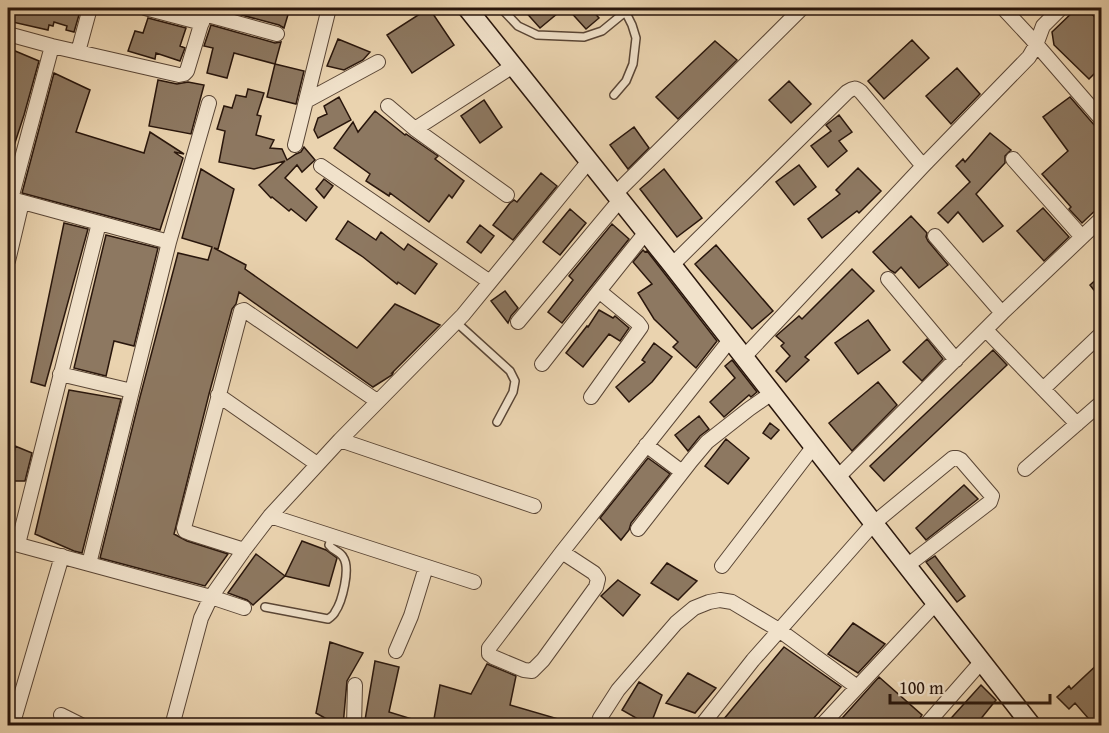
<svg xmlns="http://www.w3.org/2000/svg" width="1109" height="733" viewBox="0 0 1109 733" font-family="'Gentium Book Plus',serif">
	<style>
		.building { fill: #8d7861; stroke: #29160c; stroke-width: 1.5 }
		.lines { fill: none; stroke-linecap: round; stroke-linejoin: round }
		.lane-casing { stroke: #594535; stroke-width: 10 }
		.street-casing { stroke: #594535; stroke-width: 16 }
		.secondary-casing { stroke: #29160c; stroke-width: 21 }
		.lane { stroke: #f1e2cb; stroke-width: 7 }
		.street { stroke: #f1e2cb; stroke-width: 14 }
		.secondary { stroke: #f1e2cb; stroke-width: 18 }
	</style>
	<rect width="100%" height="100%" fill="#ead3af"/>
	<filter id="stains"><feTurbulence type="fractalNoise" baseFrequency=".00333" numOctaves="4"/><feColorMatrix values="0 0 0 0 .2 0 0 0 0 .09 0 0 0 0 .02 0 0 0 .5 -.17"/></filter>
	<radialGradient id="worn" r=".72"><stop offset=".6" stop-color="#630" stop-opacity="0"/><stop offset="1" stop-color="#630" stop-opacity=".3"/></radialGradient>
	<path class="building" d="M8,8H81L74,32L66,30L67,26L54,22L53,26L49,25L48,30L8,21Z
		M219,8H290L284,28L279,25L219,9Z
		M429,8L454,45L412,73L387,35Z
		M522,8H564L540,28Z
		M567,8H590L599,18L586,29Z
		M1077,8H1085L1096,18L1101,12V67L1089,79L1054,45L1052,32Z
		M148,18L186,28L180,46L185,48L180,61L156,53L155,59L128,51L135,31L143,33Z
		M211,25L275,43L281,42L275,64L234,53L227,78L207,73L213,48L204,46Z
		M338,39L370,52L363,60L344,70L327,66Z
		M912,40L929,58L884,99L868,81Z
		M715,41L737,60L678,119L656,97Z
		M8,48L39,61L24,115L9,161H8Z
		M275,64L304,71L296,104L267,97Z
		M957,68L980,94L951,124L926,96Z
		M54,73L90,90L76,132L144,153L150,132L184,154L174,152L183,158L160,230L22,193Z
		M158,80L177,84L188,82L204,85L191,134L149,126Z
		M789,81L811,104L791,123L769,100Z
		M248,89L264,93L257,115L261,116L256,135L274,140L270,148L282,149L287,160L296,154L301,152L304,147L315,160L302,172L297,165L285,178L317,207L306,221L291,209L289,211L272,197L271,198L259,185L285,161L254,169L219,162L225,131L217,129L224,106L232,108L236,95L246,97Z
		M339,97L351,120L318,138L314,130L318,118L327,114L324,106Z
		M1070,97L1095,126L1101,129V205L1082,223L1069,209L1071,207L1042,174L1068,151L1043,117Z
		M484,100L502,127L480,143L461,116Z
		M375,111L405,135L406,134L438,156L435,159L464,181L452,198L449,195L429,222L390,193L389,196L366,181L370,174L334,148L353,122L358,132Z
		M839,115L852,132L839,141L847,151L828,167L811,146L831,131L826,125Z
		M634,127L649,148L628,169L610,145Z
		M990,133L1011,150L1005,156V163L976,194L1003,226L983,242L958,212L948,223L938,213L970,182L956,166L963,159L965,162Z
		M799,165L816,187L794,205L776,182Z
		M858,168L881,191L859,213L857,211L822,238L808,219L840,194L836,190Z
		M201,169L234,189L218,249L214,248L246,265L245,269L357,348L395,304L440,325L392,373H393L392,375L373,387L239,292L236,304L232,309L209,394L174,534L187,541L228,554L205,586L100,558L140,397L178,253L208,260L212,247L182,238Z
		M664,169L702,218L677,237L640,189Z
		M541,173L557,186L513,240L493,225L510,203L514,200L517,202Z
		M324,179L333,186L324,198L316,189Z
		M1043,208L1069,237L1044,261L1017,231Z
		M570,209L586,223L560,255L543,242Z
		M911,216L927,233L926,237L928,241L948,265L919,288L901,267L895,273L890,270L873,252Z
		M348,221L376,240L381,232L404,250L408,244L437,264L415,294L398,282L397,284L363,257L336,239Z
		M64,223L88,229L45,386L31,382Z
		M612,224L629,239L562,323L548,312L573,280L569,276Z
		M480,225L494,236L481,253L467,242Z
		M106,235L158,248L134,346L114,341L106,376L74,368Z
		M716,245L773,311L752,329L695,264Z
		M643,250L645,252L647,251L717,341L696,368L673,347L678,342L654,319L638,293L652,284L633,262Z
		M852,269L874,291L805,357L809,360L786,382L776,371L790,356L781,346L784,343L776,336L799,316L802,319Z
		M1101,275V299L1090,285Z
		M505,291L518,308L511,316L508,323L491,301Z
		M599,310L613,318L615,316L629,328L620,341L609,334L583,367L566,353L587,326L588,327Z
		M868,320L890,350L858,374L835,343Z
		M927,339L943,359L922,381L903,362Z
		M654,343L672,357L652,382L629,402L616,387L645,362L642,360Z
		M993,350L1007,365L884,481L870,466Z
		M732,360L757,392L751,397L749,395L724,417L710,402L735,378L725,366Z
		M878,382L897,405L852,451L829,423Z
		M69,390L121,399L82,553L74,551L35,534Z
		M699,416L709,429L700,436L688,451L675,435Z
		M770,423L779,430L771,439L763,433Z
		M726,439L749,458L728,484L705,466Z
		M15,446L32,453L25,481H11Z
		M648,458L670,474L631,523L629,530L621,540L600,518Z
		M964,485L978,499L926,540L916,528Z
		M302,541L326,550L337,558L329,586L285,576Z
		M256,554L285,576L253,605L247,600L228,593Z
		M935,556L965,596L957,602L926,562Z
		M667,563L697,581L678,600L651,583Z
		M618,580L640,595L623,616L601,596Z
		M853,623L885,644L858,673L828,654Z
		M330,642L363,653L347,681L343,726H339L316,713Z
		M784,647L841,687L807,726H718Z
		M375,661L399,667L389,712L425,723V726H364Z
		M1101,661V726H1095L1075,703L1069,709L1057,697L1069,686L1071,689Z
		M487,664L516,676L510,705L572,723V726H460L434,719L440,685L471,694Z
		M688,673L716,688L695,713L666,703Z
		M879,677L922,715L918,721L916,726H835Z
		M639,682L662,695L650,726L622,710Z
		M981,685L996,700L975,726H944Z"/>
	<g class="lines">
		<defs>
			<path id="lane" d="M501,8L518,26L537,35L584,37L602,31L630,8
				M614,95L626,81L633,64L636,38L632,25L625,11
				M456,322L510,371L515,381L513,392L497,422
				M265,607L328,619C331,617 334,615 335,612C342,602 351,568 343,557C340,551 333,551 329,545L332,536"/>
			<path id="street" d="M145,8L202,23
				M1003,8L1030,37L1102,120
				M204,14L277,34
				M8,34L52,46L179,75L184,74L187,71L206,8
				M78,52L90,8
				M306,101L378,62
				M388,106L415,129L507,195
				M415,129L513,66
				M295,145L329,8
				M1013,159L1082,237
				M321,166L490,282
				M615,194L802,8
				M8,198L169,242
				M11,199L52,46
				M935,236L1002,313
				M8,261L22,202
				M672,265L847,92C853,88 855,87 861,92L923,166
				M888,279L956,360
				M518,322L620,200
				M986,330L1077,424
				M744,357L923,166L1029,57L1036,45L1043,26L1061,8
				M542,364L599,291
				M60,374L132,391
				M1043,389L1102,333
				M218,395L317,464
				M591,397L641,327L638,323L599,291L646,232
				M340,440L534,506
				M646,445L682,472
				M1025,469L1102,402
				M838,477L1002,313L1102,218
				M270,516L474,582
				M638,529L691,461L707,442L749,409L772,393
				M8,542L211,597L244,608
				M18,544L99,223
				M244,550L190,533L185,531L184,528L241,311L244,310L377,401
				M562,552L594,573L598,579L596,587L543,660L532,671L524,670L493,657L489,654V648L562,552L730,340
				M89,564L169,242L209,103
				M722,566L814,446
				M396,651L411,616L426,567
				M61,715L83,726
				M600,718L618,690L676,623L694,608L709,602L720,600L732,602L779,630L857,687
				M12,726L62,556
				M172,726L201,618L211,597L244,550L270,516L340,440L463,315L589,161
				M354,726L355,685
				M701,726L753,660L874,523L953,458H957L961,460L992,496L990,502L908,565
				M821,726L936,603
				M925,726L982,661"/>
			<path id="secondary" d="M467,8L672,265L1032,726"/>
		</defs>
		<use href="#lane" class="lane-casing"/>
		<use href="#street" class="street-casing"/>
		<use href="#secondary" class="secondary-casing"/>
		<use href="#lane" class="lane"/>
		<use href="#street" class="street"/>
		<use href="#secondary" class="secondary"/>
	</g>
	<rect width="1109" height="733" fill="none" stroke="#ead3af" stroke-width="30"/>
	<rect x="9" y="9" width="1091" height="715" fill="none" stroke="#29160c" stroke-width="3"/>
	<rect x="15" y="15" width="1079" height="703" fill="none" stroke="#29160c" stroke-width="1.5"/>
	<path d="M890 694v9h160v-9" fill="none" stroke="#29160c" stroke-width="3"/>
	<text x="899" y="694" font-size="18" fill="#29160c" stroke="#f1e2cb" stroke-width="4.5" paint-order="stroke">100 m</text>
	<rect width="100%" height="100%" filter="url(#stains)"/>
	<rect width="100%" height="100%" fill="url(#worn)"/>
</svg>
